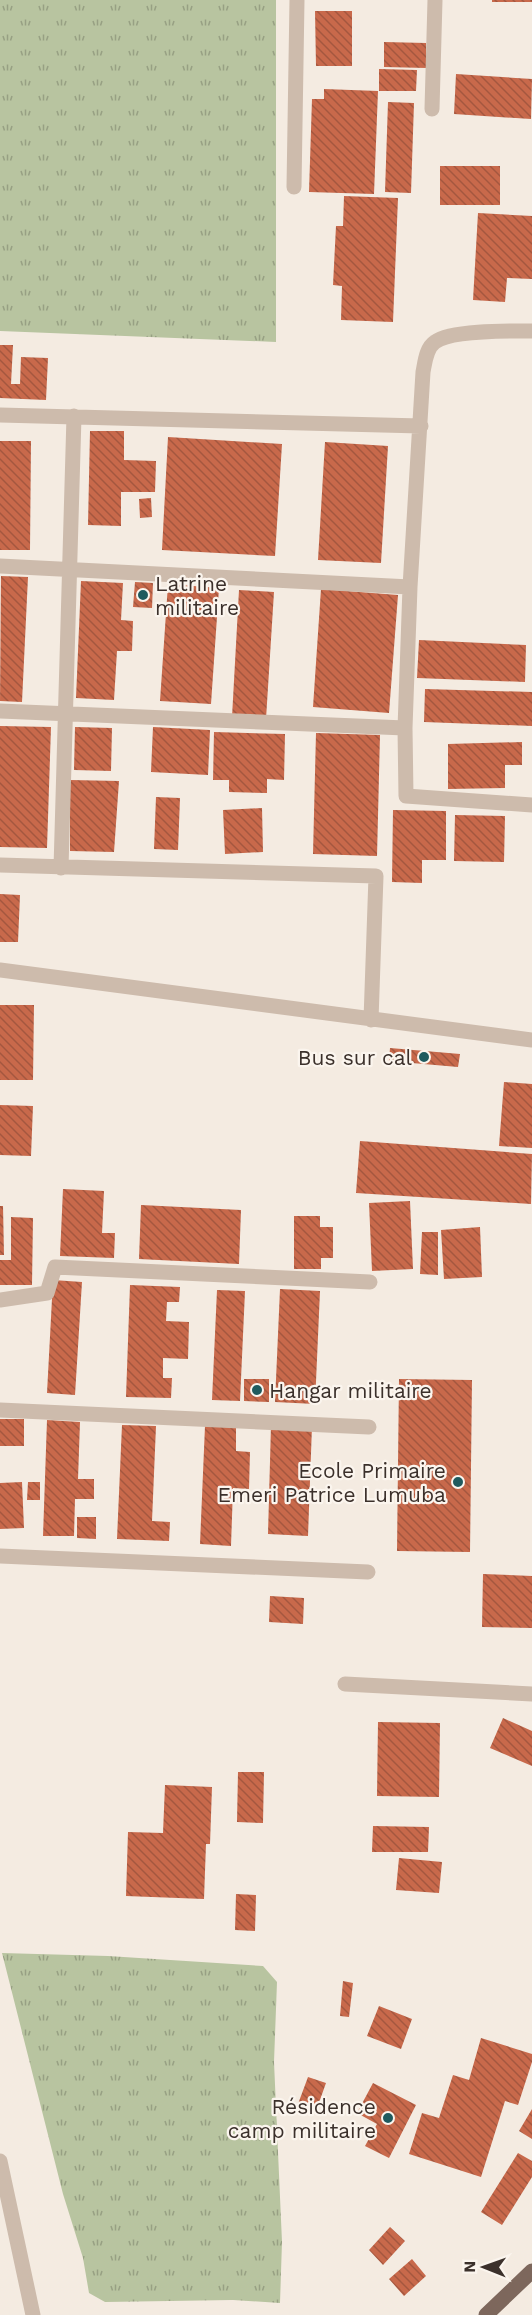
<svg xmlns="http://www.w3.org/2000/svg" width="532" height="2315" viewBox="0 0 532 2315" font-family="'Work Sans',sans-serif">
	<style>
		.grass { fill: url(#grass-tufts) }
		.building { fill: url(#building-back-hatch) }
		.lines { fill: none; stroke-linecap: round; stroke-linejoin: round }
		.minor { stroke: #cdbbac; stroke-width: 15 }
		.tertiary { stroke: #cdbbac; stroke-width: 15 }
		.primary { stroke: #7d675c; stroke-width: 15 }
		.poi-dot { fill: #1f5a5e; stroke: #fbf5ee; stroke-width: 2 }
		.labels { text-anchor: middle; dominant-baseline: central; stroke-width: 4.5; stroke-linejoin: round; paint-order: stroke }
		.poi-label { font-size: 21px; fill: #3b302b; stroke: #fbf5ee; text-anchor: end }
	</style>
	<defs>
		<pattern id="grass-tufts" width="24" height="20" patternUnits="userSpaceOnUse" patternTransform="scale(1.5)"><rect width="24" height="20" fill="#b8c4a0"/><path d="M3 7l-1-3M5 7V3M7 7l1-3M15 17l-1-3M17 17v-4M19 17l1-3" fill="none" stroke="#97a083"/></pattern>
		<pattern id="building-back-hatch" width="6" height="6" patternUnits="userSpaceOnUse" patternTransform="scale(1.5)"><rect width="6" height="6" fill="#c8694b"/><path d="M-1 5l2 2M0 0l6 6M5-1l2 2" fill="none" stroke="#a4573f"/></pattern>
	</defs>
	<rect width="100%" height="100%" fill="#f4ebe1"/>
	<path class="grass" d="M0,0H276V342L0,331Z
		M2,1953L108,1956L263,1966L277,1982L274,2062L282,2242L280,2303L233,2300L105,2302L89,2293L83,2258L63,2194Z"/>
	<path class="building" d="M492,0H532V2H492Z
		M315,11H352V66H316Z
		M384,42L426,43V68L384,67Z
		M379,69L417,70L416,91H379Z
		M456,74L532,79L531,119L454,114Z
		M324,89L378,91L374,194L309,192L312,99H324Z
		M388,102L414,103L411,193L385,192Z
		M440,166H500V205H440Z
		M344,196L398,198L393,322L341,320L342,286L333,285L336,226H343Z
		M478,213L532,216V279L507,278L505,302L473,300Z
		M0,345H13L11,384H20L21,357L48,358L46,400L0,398Z
		M90,431H124V460L156,461L155,492H121V526L88,525Z
		M168,437L282,444L275,556L162,550Z
		M0,441H31L30,550H0Z
		M325,442L388,446L381,563L318,560Z
		M151,498L152,517L140,518L139,499Z
		M1,576L28,577L22,702L0,701Z
		M81,581L123,583L121,620L133,621L132,651H117L114,700L76,698Z
		M135,582L153,583L152,608L133,607Z
		M168,584L219,588L211,704L160,701Z
		M321,589L398,595L389,713L313,707Z
		M239,590L274,592L266,719L232,717Z
		M419,640L526,645L525,682L417,678Z
		M425,689L532,692V726L424,722Z
		M0,726L51,727L47,848L0,847Z
		M75,727L112,728L111,771L74,770Z
		M153,727L210,730L208,775L151,772Z
		M214,732L285,734L284,780L267,779V793L229,792V780H213Z
		M316,733L380,735L377,856L313,854Z
		M522,742V765H505V788L448,789V744Z
		M70,780L119,781L114,852L70,851Z
		M156,797L180,798L178,850L154,849Z
		M262,808L263,852L225,854L223,810Z
		M393,810L446,811V860H422V883L392,882Z
		M455,815L505,816L504,862L454,861Z
		M0,894L20,895L18,942H0Z
		M0,1005H34L33,1080H0Z
		M390,1048L460,1054L458,1067L389,1061Z
		M504,1082L532,1084V1148L499,1146Z
		M0,1105L33,1106L31,1156L0,1155Z
		M360,1141L532,1154L531,1204L356,1193Z
		M63,1189L104,1191L102,1233H115L114,1258L60,1256Z
		M410,1201L413,1269L372,1271L369,1203Z
		M141,1205L241,1210L239,1264L139,1259Z
		M0,1206H3L4,1255H0Z
		M294,1216H320V1227H333V1258H321V1269H294Z
		M11,1217L33,1218L32,1285H0V1260H11Z
		M480,1227L482,1277L444,1279L441,1230Z
		M422,1232H438V1275L420,1274Z
		M53,1280L82,1282L75,1395L47,1393Z
		M130,1285L180,1287L179,1302H167L166,1321L189,1322L188,1359L163,1358V1378H172L171,1398L126,1397Z
		M280,1289L320,1291L315,1404L275,1402Z
		M217,1290L245,1291L240,1401L212,1400Z
		M244,1379H269V1402L244,1401Z
		M399,1379L472,1380L470,1552L397,1551Z
		M0,1419H24V1446H0Z
		M47,1420L80,1422L78,1479H94V1499H75L74,1536H43Z
		M122,1425L156,1426L152,1521L170,1522L169,1541L117,1539Z
		M271,1425L312,1426L308,1536L268,1534Z
		M205,1426L236,1427V1451L250,1452L249,1489L233,1488L231,1546L200,1544Z
		M22,1482L24,1528L0,1529V1483Z
		M28,1482H40V1500H27Z
		M77,1517H96V1539L77,1538Z
		M483,1574L532,1576V1628L482,1627Z
		M270,1596L304,1598L303,1624L269,1622Z
		M503,1718L532,1731V1766L490,1748Z
		M378,1722L440,1723L439,1797L377,1796Z
		M238,1772H264L263,1823L237,1822Z
		M165,1785L212,1787L210,1844H206L204,1899L126,1896L128,1832L163,1833Z
		M373,1826L429,1827L428,1852H372Z
		M399,1858L442,1862L439,1893L396,1890Z
		M236,1894L256,1895L255,1931L235,1930Z
		M343,1981L353,1983L349,2017L340,2016Z
		M379,2006L412,2019L401,2049L367,2036Z
		M481,2038L532,2054V2062L518,2105L505,2101L481,2177L409,2154L422,2113L439,2118L453,2075L469,2080Z
		M308,2077L326,2083L316,2111L298,2104Z
		M373,2083L416,2105L389,2158L365,2146L377,2124L357,2113Z
		M532,2109V2139L519,2131Z
		M518,2153L532,2161V2177L502,2225L481,2212Z
		M390,2227L405,2241L383,2265L369,2250Z
		M412,2259L426,2276L404,2296L389,2279Z"/>
	<g class="lines">
		<path class="minor" d="M432,109L435,0
			M294,187L297,0
			M532,331C511,331 451,330 435,342C426,348 425,362 423,372L410,587L405,728L406,796L532,805
			M0,415L421,426
			M0,566L410,587
			M0,711L405,728
			M0,865L376,876L371,1020
			M61,868L74,416
			M0,970L532,1040
			M0,1300L47,1293L55,1267L370,1282
			M0,1410L369,1427
			M0,1556L368,1572
			M345,1684L532,1694"/>
		<path class="tertiary" d="M0,2161L33,2315"/>
		<path class="primary" d="M486,2315L532,2271"/>
	</g>
	<g class="poi-dot">
		<circle cx="143" cy="595" r="6"/>
		<circle cx="424" cy="1057" r="6"/>
		<circle cx="257" cy="1390" r="6"/>
		<circle cx="458" cy="1482" r="6"/>
		<circle cx="388" cy="2118" r="6"/>
	</g>
	<g class="labels">
		<g class="poi-label">
			<text x="155" y="583" text-anchor="start">Latrine<tspan x="155" dy="24">militaire</tspan></text>
			<text x="412" y="1057">Bus sur cal</text>
			<text x="269" y="1390" text-anchor="start">Hangar militaire</text>
			<text x="446" y="1470">Ecole Primaire<tspan x="446" dy="24">Emeri Patrice Lumuba</tspan></text>
			<text x="376" y="2106">Résidence<tspan x="376" dy="24">camp militaire</tspan></text>
		</g>
	</g>
	<g transform="translate(484 2267) rotate(271)" stroke="#fbf5ee" stroke-width="4.5" paint-order="stroke">
	<path d="M0-4.5L10 22L0 15L-10 22Z" fill="#3b302b"/>
	<text y="-9" font-size="16" font-weight="bold" text-anchor="middle" fill="#3b302b">N</text>
	</g>
</svg>
